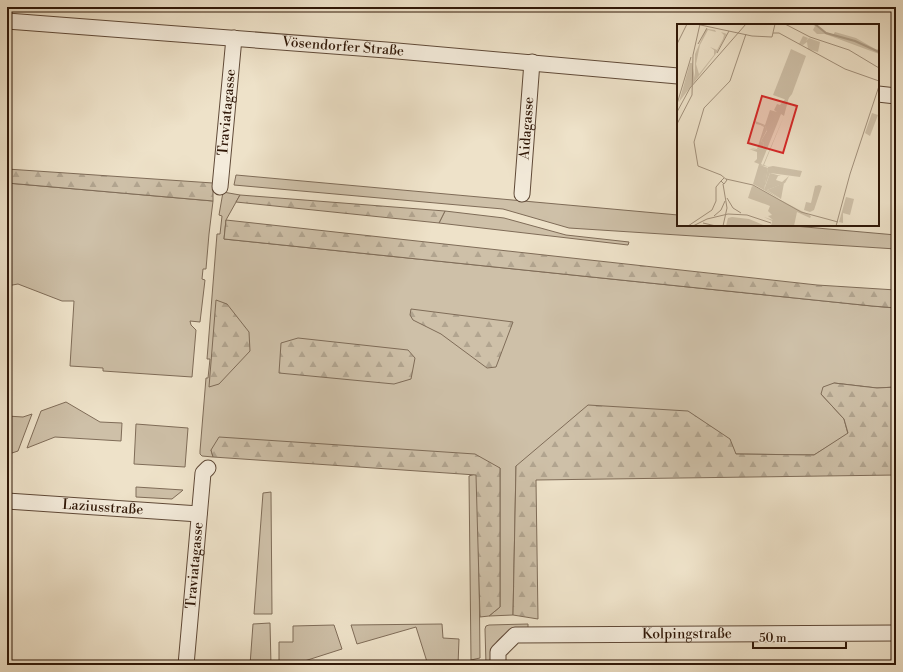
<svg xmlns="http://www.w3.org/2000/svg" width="903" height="672" viewBox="0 0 903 672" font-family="'Libre Bodoni',serif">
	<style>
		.green { fill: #cec0a8; stroke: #7f6c58 }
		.forest { fill: url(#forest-firs); stroke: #7f6c58 }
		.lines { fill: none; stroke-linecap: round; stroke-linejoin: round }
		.street-casing { stroke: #604a38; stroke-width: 17 }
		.street { stroke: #f4ecdc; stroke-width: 15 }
		.labels { text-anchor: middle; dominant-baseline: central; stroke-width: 4; stroke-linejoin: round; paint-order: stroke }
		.street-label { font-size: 14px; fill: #301808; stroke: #f4ecdc }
		.inset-river { fill: none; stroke: #ad9d87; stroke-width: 2 }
		.inset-road { fill: none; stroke: #a2917c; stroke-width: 1 }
		.view { fill: #d62828; fill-opacity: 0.15; stroke: #d62828; stroke-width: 2 }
		.inset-edge { fill: none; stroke: #301808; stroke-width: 2 }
	</style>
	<defs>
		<pattern id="forest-firs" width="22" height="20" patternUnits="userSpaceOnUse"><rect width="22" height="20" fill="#cec0a8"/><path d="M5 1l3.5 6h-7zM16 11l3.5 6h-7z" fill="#b1a48f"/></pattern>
	</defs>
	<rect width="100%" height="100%" fill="#eee2c9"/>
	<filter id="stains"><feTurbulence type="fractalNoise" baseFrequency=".005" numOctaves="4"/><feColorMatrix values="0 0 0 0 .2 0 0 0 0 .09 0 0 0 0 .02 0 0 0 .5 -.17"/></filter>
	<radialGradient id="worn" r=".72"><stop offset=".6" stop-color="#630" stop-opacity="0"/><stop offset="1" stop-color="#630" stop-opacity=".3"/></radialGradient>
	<path class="green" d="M236,175L678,215V225H783L896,235V249L569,228L503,209L234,185Z
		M7,183L213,201L209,234L206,269H203L202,279L205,280L200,322L190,321L191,325L196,330L192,377L103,371V368L70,366L74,301H62L18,284L7,286Z
		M223,192L240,195L226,220L224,239L872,306L896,308V387L877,388L834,383L821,394L844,419L848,434L814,455L736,454L516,466L513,615L489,616L500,607V468L211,450L213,457L202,456L200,454V451L206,378H208L210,359H207L217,234H220L222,216L219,215Z
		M445,211L504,218L566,235L629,242L628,245L439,223Z
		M66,402L100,422L122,423L121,441L55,437L27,448L41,411Z
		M32,414L18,451L12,453L7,450V416L23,417Z
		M136,424L188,428L185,467L134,464Z
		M478,473L480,658L471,660L469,476Z
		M136,487L183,490L182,491L172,499L136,497Z
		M271,492L272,614H254L263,493Z
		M270,623L271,665H250L253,624Z
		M442,624L443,638L459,639L458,665H428L416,627L357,644L351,625Z
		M528,624V628C521,630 511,631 504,635C494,642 490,653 490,665H486L485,629L486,626L489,625Z
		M334,625L342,649L292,665H279V642H293V626Z"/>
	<path class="forest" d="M7,169L213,183V201L7,183Z
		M240,195L445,211L439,223L236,202Z
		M226,220L817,285L896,290V308L872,306L224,239Z
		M216,300L227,304L249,332L250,351L219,384L209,387Z
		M411,309L513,322L496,367L487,368L441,334L413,320L410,315Z
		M298,338L408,350L415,358L411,379L394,384L279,373L281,343Z
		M834,383L877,388L896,387V475L536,480L538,619L513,615L516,466L588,405L688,411L730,439L736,454L814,455L848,433L844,419L821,394L823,387Z
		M219,437L475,454L500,468V607L489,616L480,617L476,475L213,457L211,450Z"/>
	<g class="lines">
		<defs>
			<g id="street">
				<path id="s1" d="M7,21L386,50L678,76"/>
				<path d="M878,94L896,96"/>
				<path id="s2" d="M220,187L234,38"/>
				<path id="s3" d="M522,194L532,62"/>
				<path id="s4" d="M7,501L199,514"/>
				<path id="s5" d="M186,665L203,473L208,468"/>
				<path id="s6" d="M498,665V652L515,635L896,633"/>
			</g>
		</defs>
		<use href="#street" class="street-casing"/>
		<use href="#street" class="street"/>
	</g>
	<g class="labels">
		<g class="street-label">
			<text stroke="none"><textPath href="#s1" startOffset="337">Vösendorfer Straße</textPath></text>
			<text stroke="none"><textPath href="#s2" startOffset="75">Traviatagasse</textPath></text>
			<text stroke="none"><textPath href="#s3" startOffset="66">Aidagasse</textPath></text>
			<text stroke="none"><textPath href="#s4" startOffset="96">Laziusstraße</textPath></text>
			<text stroke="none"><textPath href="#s5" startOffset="100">Traviatagasse</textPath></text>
			<text stroke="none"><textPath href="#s6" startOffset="209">Kolpingstraße</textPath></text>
		</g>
	</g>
	<g transform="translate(677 24)">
		<rect width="202" height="202" fill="#eee2c9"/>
		<path d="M135,0H139L146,7L156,11L158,8L179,14L200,26L202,23V30L148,10H140L136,6L138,2ZM29,5H31L38,6L39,8L31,6L23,21L19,40L22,50L37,31V26L33,23L40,26L46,15L47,11L44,8L50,10L38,31L2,78L13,39H15L18,54V30ZM126,12L131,14L129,17L132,14L143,18L141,28L131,25L130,18L126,21L122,20ZM113,69L107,92L87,141L92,143L83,141L91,144L87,166L93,149L104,152H101L99,156L105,158L112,152L108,159L90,166L103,175L76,160L82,140L77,138L80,135V128L72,125L80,126L86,123L87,119L84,117L90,107L88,102L79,100L78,97L88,101L93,86L100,88L97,86L100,80L103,81ZM104,90L107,92L86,141L84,140ZM195,89L201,91L193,112L188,109ZM75,161L134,192L133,194L120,188L117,202H94L95,197L87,193L96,196L91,192L95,191L91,187L93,182L88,180ZM169,173L177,175L173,191L166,189V199L162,198ZM55,193L72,195L89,202H49L51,194Z" fill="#cec0a8" fill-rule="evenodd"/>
		<path d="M80,99L88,102L90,106L84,117L87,119L86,123L80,126L73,124L80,125L87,103ZM96,142L125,147L123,153L93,149L87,165L91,143ZM107,159L104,175L90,166ZM142,161L145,162L137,186L133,188L127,186L129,178L134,179L138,162ZM75,162L86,169L88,180L71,174Z" fill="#cec0a8"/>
		<path d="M114,25L129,32L115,70L111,75H107L96,71Z" fill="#cec0a8"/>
		<path class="inset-river" d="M138,0L149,9L178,17L202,28"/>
		<path class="inset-road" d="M19,0L75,12L95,13L98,0M108,0L133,13L172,26L202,44M96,9H102L168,45L202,57M0,20L10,0M21,20L30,4M40,29L52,7M0,80L14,33M0,88L13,64L69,0M0,100L15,71L16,31L23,0M47,154L44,157L47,160L50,156L44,151L21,142L17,118L27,84L53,57L69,10M49,155L76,161L124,188L161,198M50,174L56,184L64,189M37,192L44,186L48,177M26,199L39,202M11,202L35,186L39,177V163L44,157M16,202L30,195L51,190L70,191L94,199M46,202L50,184L46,160M159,202L173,150L202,62"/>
		<path class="view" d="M85,72L120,82L106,129L71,119Z"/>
		<rect width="202" height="202" class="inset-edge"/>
	</g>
	<rect width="903" height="672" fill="none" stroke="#eee2c9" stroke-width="24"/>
	<rect x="8" y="8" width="887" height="656" fill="none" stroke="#301808" stroke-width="2"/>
	<rect x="12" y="12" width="879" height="648" fill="none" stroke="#301808"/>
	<path d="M753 642v6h93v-6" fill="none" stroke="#301808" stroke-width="2"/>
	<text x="759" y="642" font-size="12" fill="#301808" stroke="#f4ecdc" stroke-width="3" paint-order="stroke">50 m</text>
	<rect width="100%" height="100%" filter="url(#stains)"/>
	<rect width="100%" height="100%" fill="url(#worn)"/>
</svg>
